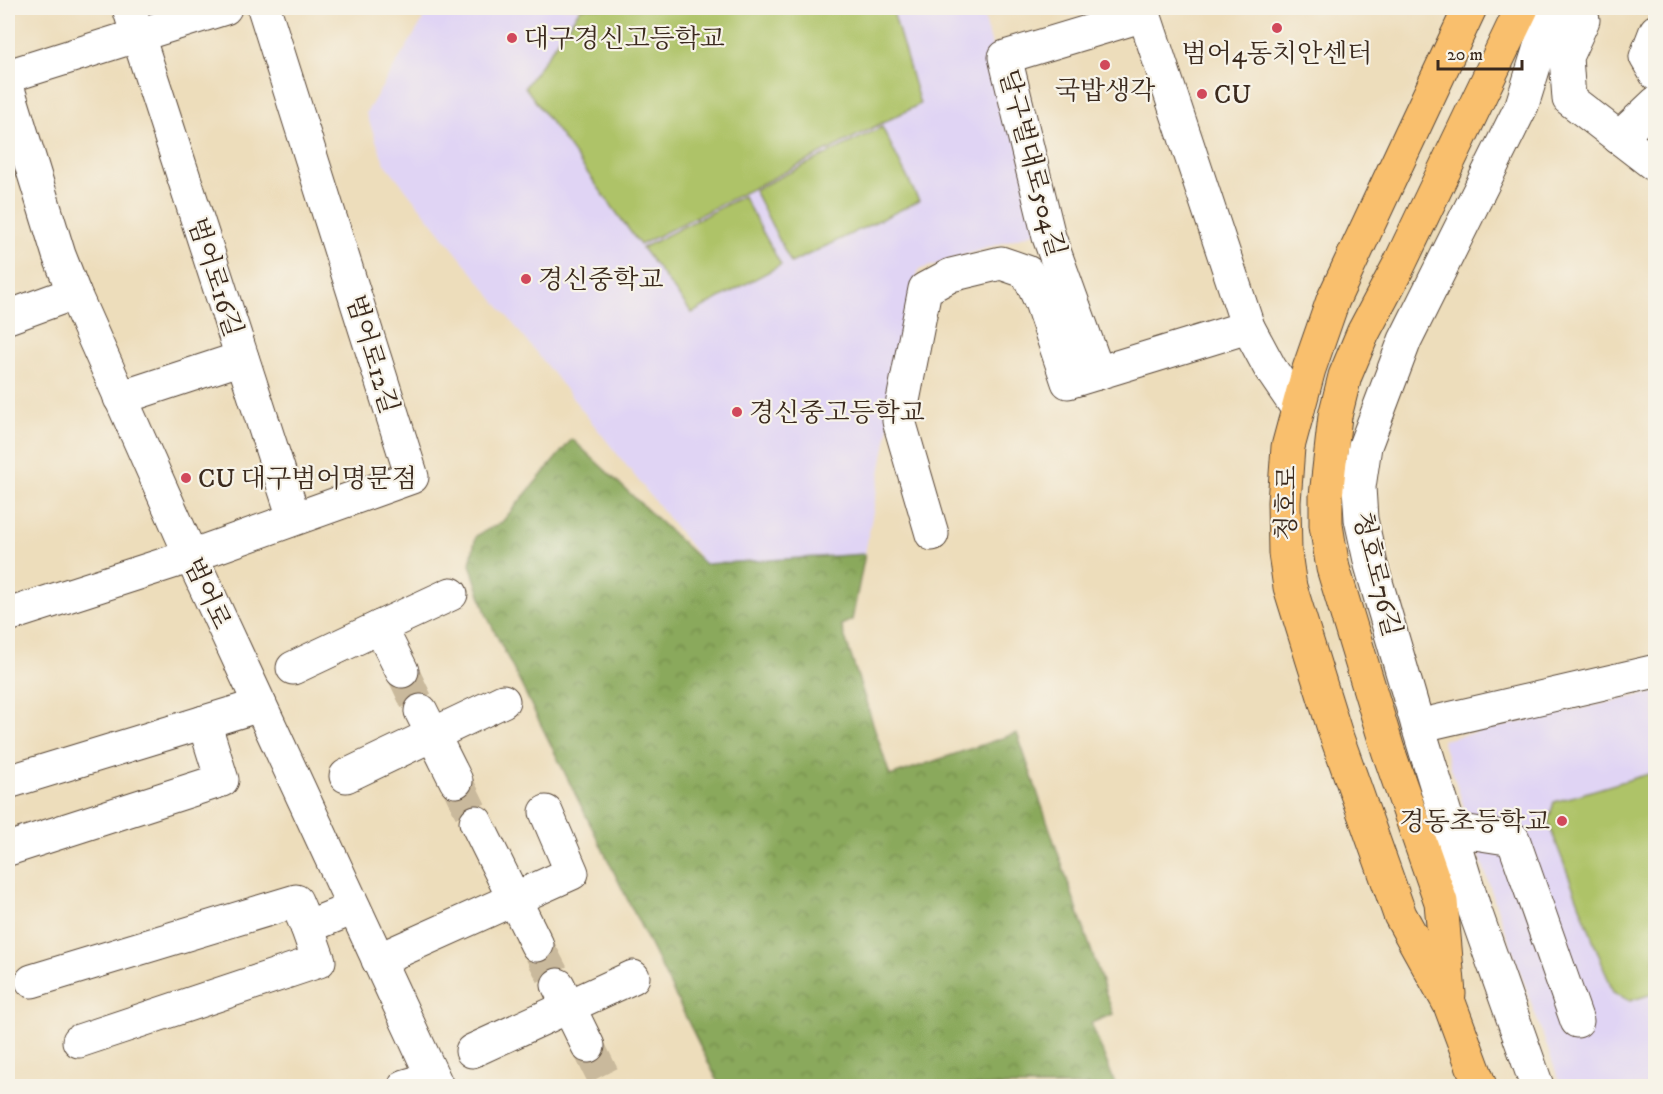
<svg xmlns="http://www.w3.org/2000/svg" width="1663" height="1094" font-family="'IM FELL DW Pica','Noto Serif KR',serif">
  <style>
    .built { fill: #e0d4f4 }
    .forest { fill: url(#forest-crowns); stroke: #626a3d; stroke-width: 1.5 }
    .garden { fill: #aec368; stroke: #747643; stroke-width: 1.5 }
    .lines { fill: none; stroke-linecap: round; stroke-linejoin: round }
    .minor-tunnel { stroke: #c9b99c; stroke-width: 33; stroke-dasharray: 33 16; stroke-linecap: butt }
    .minor-casing { stroke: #564536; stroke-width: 35 }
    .major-casing { stroke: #564536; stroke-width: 35 }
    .minor { stroke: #fff; stroke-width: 33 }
    .major { stroke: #f9bf6d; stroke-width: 33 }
    .poi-dot { fill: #d1495b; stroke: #f7f3e8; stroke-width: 2 }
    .labels { text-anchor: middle; stroke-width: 4.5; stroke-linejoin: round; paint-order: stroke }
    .poi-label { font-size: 26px; fill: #3b2a1e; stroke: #f7f3e8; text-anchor: start }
    .street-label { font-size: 26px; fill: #3b2a1e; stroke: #f7f3e8 }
  </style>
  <defs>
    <pattern id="forest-crowns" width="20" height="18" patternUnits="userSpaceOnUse" patternTransform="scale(1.5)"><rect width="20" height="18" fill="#8aa95c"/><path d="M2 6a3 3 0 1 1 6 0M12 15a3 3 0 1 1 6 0" fill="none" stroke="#728a4b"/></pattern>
  </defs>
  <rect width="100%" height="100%" fill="#f7f3e8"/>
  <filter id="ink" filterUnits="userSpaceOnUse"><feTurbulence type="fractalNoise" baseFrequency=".0167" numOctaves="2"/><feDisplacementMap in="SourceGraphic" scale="12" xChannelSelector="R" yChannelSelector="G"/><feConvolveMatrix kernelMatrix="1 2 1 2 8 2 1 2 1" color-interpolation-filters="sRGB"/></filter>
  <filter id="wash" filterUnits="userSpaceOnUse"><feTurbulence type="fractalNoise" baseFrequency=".008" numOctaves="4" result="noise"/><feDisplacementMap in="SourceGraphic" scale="24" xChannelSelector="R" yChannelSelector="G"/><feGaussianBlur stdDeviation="1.35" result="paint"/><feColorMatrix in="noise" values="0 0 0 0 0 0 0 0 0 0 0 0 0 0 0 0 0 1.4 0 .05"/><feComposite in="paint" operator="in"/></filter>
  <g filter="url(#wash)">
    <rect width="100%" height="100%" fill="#edddbb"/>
    <!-- built -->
    <g class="built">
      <path d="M419,8H982L1040,231L918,270L865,554L705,564L384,162L366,113L423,20Z"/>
      <path d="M1655,692V1086H1561L1495,902L1442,740Z"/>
    </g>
    <!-- forest -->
    <path class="forest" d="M572,439L705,564L865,554L852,620L841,625L890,776L1017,733L1113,1014L1091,1023L1116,1086H720L487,616L470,564L476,536L502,522Z"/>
    <!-- garden -->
    <g class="garden">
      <path d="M581,8H892L920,104L640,245L525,87Z"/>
      <path d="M882,127L919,201L791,263L754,190Z"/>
      <path d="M743,196L781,265L692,313L642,248Z"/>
      <path d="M1655,772V993L1630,1001L1613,992L1548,822L1554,802Z"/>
    </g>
  </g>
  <g filter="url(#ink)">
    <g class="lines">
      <!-- minor-tunnel -->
      <g class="minor-tunnel">
        <path d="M402,671L421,711"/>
        <path d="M456,781L476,822"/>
        <path d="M537,945L558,985"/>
        <path d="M588,1046L608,1086"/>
      </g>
      <defs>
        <g id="minor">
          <path d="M129,8L294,518"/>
          <path d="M1142,8L1248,327L1270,368L1298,409"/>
          <path d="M1560,8L1583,20L1566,57L1569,99L1656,166"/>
          <path d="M1656,31L1646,57L1656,74"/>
          <path d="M8,76L225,8"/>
          <path d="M8,89L59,255L74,293L191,556L437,1086"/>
          <path d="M1619,138L1656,103"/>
          <path d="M8,317L74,293"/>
          <path d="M1098,373L1049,237L1005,57L1144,15"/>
          <path d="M120,398L242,358"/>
          <path d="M932,534L899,421L925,289L951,275L1001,263L1027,272L1041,302L1068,382L1248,327"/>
          <path d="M8,615L191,556L412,477L264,8"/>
          <path d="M380,627L451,594"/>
          <path d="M293,668L380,627L402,671"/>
          <path d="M421,711L456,781"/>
          <path d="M1418,726L1656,671"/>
          <path d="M346,776L503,701"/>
          <path d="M8,782L260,705"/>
          <path d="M476,822L537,945"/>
          <path d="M1449,829L1513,839L1577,1021"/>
          <path d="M8,849L222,780L204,722"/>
          <path d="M378,960L572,873L546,812"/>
          <path d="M32,981L296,901L307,927L354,908"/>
          <path d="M558,985L588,1046"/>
          <path d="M79,1041L319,961L307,927"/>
          <path d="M472,1051L633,977"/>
          <path d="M405,1086L433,1078"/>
          <path d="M1537,1086L1475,911L1418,726L1371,565L1361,519L1359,487L1365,446L1405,340L1522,105L1552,8"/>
        </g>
        <g id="major">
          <path d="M1470,8L1333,300L1309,369L1288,447L1284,502L1285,553L1290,587L1336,735L1400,915L1450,1005L1480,1086"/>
          <path d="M1449,994L1441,902L1388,750L1333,568L1326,525V496L1335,416L1345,376L1363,333L1398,267L1522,8"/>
        </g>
      </defs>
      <!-- minor casing -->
      <use href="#minor" class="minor-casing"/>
      <!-- major casing -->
      <use href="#major" class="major-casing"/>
      <!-- minor -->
      <use href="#minor" class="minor"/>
      <!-- major -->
      <use href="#major" class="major"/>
    </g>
  </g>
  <!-- markers -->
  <g class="poi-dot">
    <circle cx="1277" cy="28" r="6"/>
    <circle cx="512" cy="38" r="6"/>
    <circle cx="1105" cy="65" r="6"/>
    <circle cx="1202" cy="94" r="6"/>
    <circle cx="526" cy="279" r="6"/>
    <circle cx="737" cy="412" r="6"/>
    <circle cx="186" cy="478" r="6"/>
    <circle cx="1562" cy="821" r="6"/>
  </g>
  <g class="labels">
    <!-- poi labels -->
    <g class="poi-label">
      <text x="524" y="47">대구경신고등학교</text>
      <text x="1277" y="62" text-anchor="middle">범어4동치안센터</text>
      <text x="1105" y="99" text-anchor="middle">국밥생각</text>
      <text x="1214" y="103">CU</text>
      <text x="538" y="288">경신중학교</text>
      <text x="749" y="421">경신중고등학교</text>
      <text x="198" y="487">CU 대구범어명문점</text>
      <text x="1550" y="830" text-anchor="end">경동초등학교</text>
    </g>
    <!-- street labels -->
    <g class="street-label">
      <text transform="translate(1033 163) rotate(75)" y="9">달구벌대로504길</text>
      <text transform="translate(216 277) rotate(72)" y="9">범어로16길</text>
      <text transform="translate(373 354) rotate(73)" y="9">범어로12길</text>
      <text transform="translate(1286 503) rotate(-89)" y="9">청호로</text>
      <text transform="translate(1378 574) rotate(76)" y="9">청호로76길</text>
      <text transform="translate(208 593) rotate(65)" y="9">범어로</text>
    </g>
  </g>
  <!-- margin -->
  <rect width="1663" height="1094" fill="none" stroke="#f7f3e8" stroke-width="30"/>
  <!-- scale -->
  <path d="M1438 60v9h84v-9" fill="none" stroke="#3b2a1e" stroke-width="3"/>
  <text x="1447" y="60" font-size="18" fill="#3b2a1e" stroke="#f7f3e8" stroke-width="4.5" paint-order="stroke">20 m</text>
</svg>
